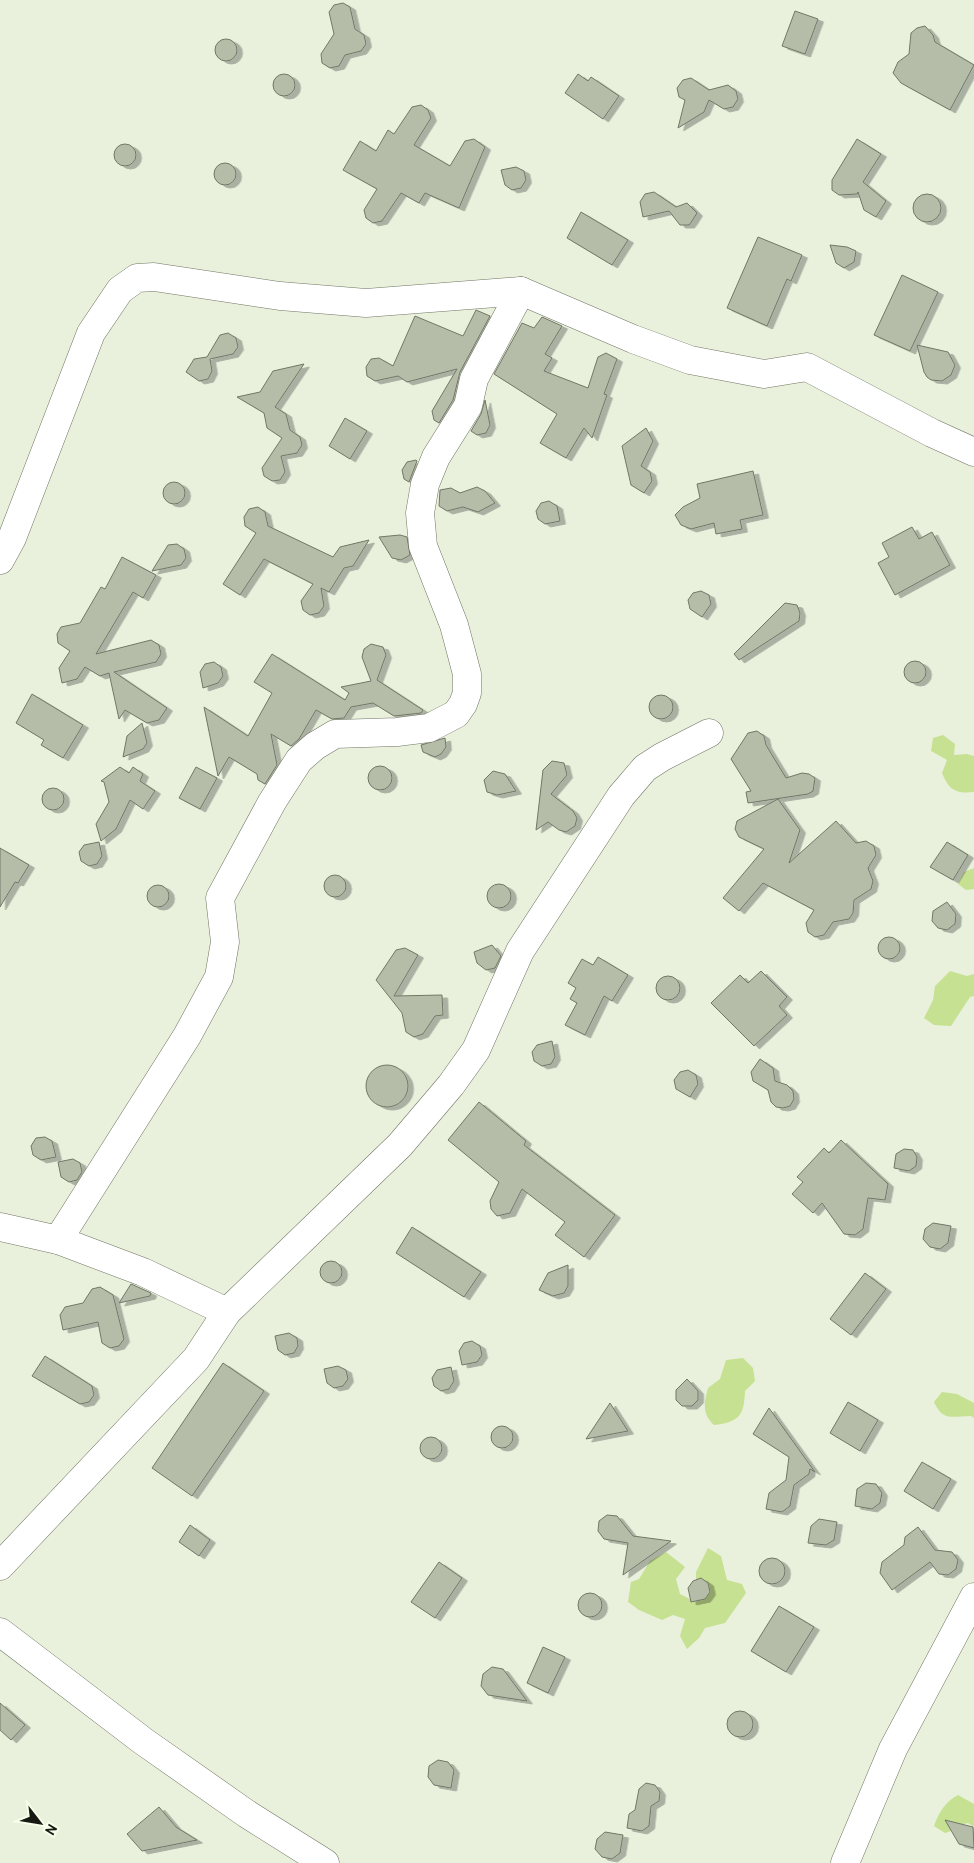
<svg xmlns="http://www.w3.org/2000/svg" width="974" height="1863" font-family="Overpass,sans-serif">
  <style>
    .green { fill: #c6e191 }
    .building { fill: #b5bda9; stroke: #717766; filter: url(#shadow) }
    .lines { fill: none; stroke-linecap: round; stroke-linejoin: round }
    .minor-casing { stroke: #707664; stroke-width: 29 }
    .minor { stroke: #fff; stroke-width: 28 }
  </style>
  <defs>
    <filter id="shadow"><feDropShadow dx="5.5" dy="3" stdDeviation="0" flood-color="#0004"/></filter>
  </defs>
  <rect width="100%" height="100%" fill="#e9f1dd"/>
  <!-- green -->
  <g class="green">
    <path d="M943,735L955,744L954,755L967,754L974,756V792C956,794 949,790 942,773L947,760L931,751L933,738Z"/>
    <path d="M974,868V889L966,890L958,884L964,872Z"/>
    <path d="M950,971L967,976L974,974V996L970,997L951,1026L934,1025L924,1018L933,1000L935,986Z"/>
    <path d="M743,1358L753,1368L755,1381L745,1391C744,1416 739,1422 714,1425C702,1414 704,1403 708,1388L720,1379L726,1360Z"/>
    <path d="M942,1392L957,1394L974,1403V1418L971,1416C952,1416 943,1422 934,1402Z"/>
    <path d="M708,1548L721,1556L727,1580L742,1584L746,1593L725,1623L705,1628L699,1638L687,1649L680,1636L685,1619L673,1615L662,1620L639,1610L628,1602L631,1582L639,1579L650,1561L666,1552L685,1567L676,1579L680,1594L696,1602V1572Z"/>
    <path d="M958,1795L974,1804V1827L968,1823C959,1824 954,1831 945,1833L934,1826C939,1812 945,1802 958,1795Z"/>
  </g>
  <!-- building -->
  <g class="building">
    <path d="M343,3L350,7L355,29L364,35L366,44L361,51L345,55L339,66L330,68L322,63L321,54L334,34L329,12L334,5Z"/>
    <path d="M795,11L818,19L805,54L782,46Z"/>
    <path d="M925,26L933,35L935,42L974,65L950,110L901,83L893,73L898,62L909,54L911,33L917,28Z"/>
    <circle cx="226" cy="50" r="11"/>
    <circle cx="284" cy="85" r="11"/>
    <path d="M578,74L588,81L591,77L619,96L603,119L565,93Z"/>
    <path d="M691,78L709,90L728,85L736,91L738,99L733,107L724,109L709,100L704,112L678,128L685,100L679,97L677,88L683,80Z"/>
    <path d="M421,105L428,110L431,118L414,145L450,166L465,141L474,139L485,147L459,208L425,193L419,203L401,193L382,221L373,223L366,218L364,210L377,189L343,170L360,141L376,151L388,130L394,134L412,107Z"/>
    <path d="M857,139L881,154L863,182L886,201L876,217L864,210L858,192L857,194L839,195L832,190V180Z"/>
    <circle cx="125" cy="155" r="11"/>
    <circle cx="225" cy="174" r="11"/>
    <path d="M516,167L524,171L526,180L521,188L512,190L505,185L501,170Z"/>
    <path d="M654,192L676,207L687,203L697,213L692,221L689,225H680L669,211L643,217L640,202L645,194Z"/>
    <circle cx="927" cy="208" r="14"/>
    <path d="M581,212L628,240L612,265L567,238Z"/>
    <path d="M758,237L802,255L791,281L787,279L767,326L727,308Z"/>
    <path d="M830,245L847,247L856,251L854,262L844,268L836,263Z"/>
    <path d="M902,275L938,292L910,351L874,335Z"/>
    <path d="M476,310L490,316L460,372L453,400L439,423L434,420L432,411L457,369L407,382L398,376L375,381L367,376L366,367L371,359L379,358L393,366L415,316L463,336Z"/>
    <path d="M542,317L562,326L545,354L552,358L544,371L588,388L598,357L606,353L617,359L604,394L607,395L592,438L584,428L566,458L540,443L557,414L494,374L522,323L534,328Z"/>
    <path d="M228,333L236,338L238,347L233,354L210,359L212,371L208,379L199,381L186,372L194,359L207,357L220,335Z"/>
    <path d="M917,345L948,352L955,365L951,375L942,381L931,380L927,377L924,372Z"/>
    <path d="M304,364L275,407L286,414L290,430L300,437L302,445L297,453L281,456L285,472L280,480L272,481L264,476L262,468L282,438L267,428L264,413L237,397L260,392L273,371Z"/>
    <path d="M485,400L490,425L486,433L477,435L471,431L481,414Z"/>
    <path d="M345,418L367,431L350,459L329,446Z"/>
    <path d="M646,428L653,441L641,466L650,472L652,481L644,493L631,485L622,446Z"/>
    <path d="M416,460L417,461L409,482L404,479L402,470L407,462Z"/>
    <path d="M753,471L763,515L740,520L742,529L716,534L714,523L691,529L681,525L675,515L683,507L700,498L697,484Z"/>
    <circle cx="174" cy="493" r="11"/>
    <path d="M477,487L485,491L495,503L478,512L463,507L447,511L439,506L440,490L451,488L460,493Z"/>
    <path d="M549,501L557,506L560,521L545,524L538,519L536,511L541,503Z"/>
    <path d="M258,507L265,512L268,526L333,557L340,547L369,540L353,566L344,568L329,592L321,588L324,606L319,613L310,615L303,610L301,601L313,584L264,559L240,595L223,584L256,533L245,526L244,517L249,509Z"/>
    <path d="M912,527L919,539L932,532L950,565L895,595L878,563L889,557L882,543Z"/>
    <path d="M400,535L407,537L410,555L401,560L392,558L379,537Z"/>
    <path d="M177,544L184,549L186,558L181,565L152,571L168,545Z"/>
    <path d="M122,557L156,575L143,598L133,592L96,654L151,640L159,645L161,654L156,662L114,672L167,708L159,720L147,723L125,710L119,719L109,673L100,676L85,667L77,679L62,683L59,668L70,651L58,643L57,634L61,627L80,623L101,587L105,589Z"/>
    <path d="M701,591L709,595L711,604L702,617L690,609L688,600L693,593Z"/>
    <path d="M785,603L797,605L800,613L799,621L739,660L734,654Z"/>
    <path d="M371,644L383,647L386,655L377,680L423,710L421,713L394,716L373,703L351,707L344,718L332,719L316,710L299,739L291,746L271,734L277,765L265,784L258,780L257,774L229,757L218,776L204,707L248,736L272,693L254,682L272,654L345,700L349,693L341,687L371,681L362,657L364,649Z"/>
    <circle cx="915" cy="672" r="11"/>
    <path d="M214,662L221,667L223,676L218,683L203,688L200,672L205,664Z"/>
    <path d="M32,694L83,725L63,758L41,745L44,740L16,723Z"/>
    <circle cx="661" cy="707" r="12"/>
    <path d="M142,723L147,743L143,749L123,757L127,736Z"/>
    <path d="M757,731L764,736L766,745L786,778L802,773L809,774L815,778L813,791L808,794L748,803L746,792L751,791L731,759L748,733Z"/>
    <path d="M445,738L446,747L441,754L435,757L423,752L421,745Z"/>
    <path d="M552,761L564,763L567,775L551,794L573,811L577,818L575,826L566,832L559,830L548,822L536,830L543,770Z"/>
    <circle cx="380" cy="778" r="12"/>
    <path d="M120,767L129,773L133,767L143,774L140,781L155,791L143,809L130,800L116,829L101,841L96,824L109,802L104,782L101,781Z"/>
    <path d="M196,767L217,778L200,809L179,798Z"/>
    <path d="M493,771L505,774L516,791L497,795L487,792L484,780Z"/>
    <circle cx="53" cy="799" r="11"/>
    <path d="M778,799L800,830L789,863L836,821L856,843L866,841L874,846L876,855L868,868L873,881L871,889L854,900L853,913L849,919L833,922L824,935L815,937L808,932L806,923L814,910L763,883L739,911L723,898L764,849L739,837L735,829L737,821Z"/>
    <path d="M99,842L102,856L97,864L89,866L81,861L79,852L84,845Z"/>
    <path d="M947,842L968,855L953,880L930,867Z"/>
    <path d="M0,848L29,865L18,883L15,882L0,907Z"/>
    <circle cx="335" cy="886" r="11"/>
    <circle cx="499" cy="896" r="12"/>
    <circle cx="158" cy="896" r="11"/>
    <path d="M947,902L956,914L955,924L947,930L938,928L932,921L933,911Z"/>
    <circle cx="889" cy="948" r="11"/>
    <path d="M492,945L501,956L495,968L486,970L477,963L474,952Z"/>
    <path d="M405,948L418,955L394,996L442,995L443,1015L435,1016L423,1034L414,1037L406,1032L402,1013L376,980L396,950Z"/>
    <path d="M598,957L628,975L612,1001L604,996L585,1035L565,1025L577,1003L570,999L576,988L568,983L582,959L593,965Z"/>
    <path d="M761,971L787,997L779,1006L787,1015L754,1046L711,1003L740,975L748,983Z"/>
    <circle cx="668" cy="988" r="12"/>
    <path d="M552,1041L555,1057L551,1064L542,1066L534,1061L532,1052L537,1045Z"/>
    <path d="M760,1059L773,1068L775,1081L787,1085L793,1091L794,1099L790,1106L783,1108L776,1107L771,1102L768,1090L753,1081L751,1072Z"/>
    <circle cx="387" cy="1086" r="21"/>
    <path d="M688,1070L696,1075L698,1084L690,1097L676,1089L674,1080L680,1072Z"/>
    <path d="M479,1102L526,1141L524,1145L615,1215L584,1257L555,1235L565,1222L522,1189L510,1213L497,1216L491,1209L490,1201L499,1182L448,1140Z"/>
    <path d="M45,1137L52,1141L56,1157L41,1160L33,1155L31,1146L36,1138Z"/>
    <path d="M841,1140L888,1184L885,1200L868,1198L863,1229L855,1235L844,1234L822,1203L813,1213L792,1194L803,1182L797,1177L824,1148L829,1153Z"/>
    <path d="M904,1149L913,1150L917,1157L916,1166L909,1171L894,1168L896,1154Z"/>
    <path d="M73,1159L80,1163L82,1172L77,1180L69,1182L61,1177L58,1162Z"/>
    <path d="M933,1223L951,1226L948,1243L940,1249L930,1247L923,1239L925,1229Z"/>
    <path d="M412,1227L481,1272L464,1297L396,1253Z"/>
    <circle cx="331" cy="1272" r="11"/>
    <path d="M568,1265V1286L564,1293L553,1296L539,1290L548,1273Z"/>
    <path d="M865,1273L886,1289L851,1335L830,1319Z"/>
    <path d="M131,1284L151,1293L150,1296L119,1303Z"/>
    <path d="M100,1287L113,1295L124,1339L119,1346L110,1348L102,1343L98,1322L63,1330L60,1315L65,1307L83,1303L92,1289Z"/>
    <path d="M289,1333L297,1338L298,1346L294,1353L285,1355L278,1350L275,1336Z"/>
    <path d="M472,1341L480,1346L482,1355L477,1362L462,1365L459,1351L464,1343Z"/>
    <path d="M45,1356L92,1386L94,1395L89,1402L80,1404L32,1376Z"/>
    <path d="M223,1363L264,1391L192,1496L152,1468Z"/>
    <path d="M338,1366L346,1370L348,1379L343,1386L334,1388L327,1383L324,1369Z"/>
    <path d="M451,1367L454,1381L449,1389L441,1391L434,1386L432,1378L437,1370Z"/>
    <path d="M687,1379L698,1391V1400L692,1406H682L676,1400V1390Z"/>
    <path d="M848,1402L878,1420L860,1451L830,1433Z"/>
    <path d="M610,1403L628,1431L586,1439Z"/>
    <path d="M769,1408L815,1472L810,1469L809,1474L794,1485L790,1506L782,1512L766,1509L769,1493L786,1480L789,1457L753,1434Z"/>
    <circle cx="502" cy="1437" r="11"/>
    <circle cx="431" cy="1448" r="11"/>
    <path d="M922,1462L951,1479L933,1509L904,1491Z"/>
    <path d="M866,1483L876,1484L882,1493L880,1503L872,1509L855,1506L857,1489Z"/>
    <path d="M607,1515L617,1516L633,1536L671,1541L623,1575L628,1543L604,1539L598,1531L599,1521Z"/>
    <path d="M819,1519L837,1522L834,1540L826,1545L808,1543L811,1526Z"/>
    <path d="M190,1525L210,1540L199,1556L179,1542Z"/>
    <path d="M918,1527L935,1550L952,1552L958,1560L956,1569L948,1575L939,1574L930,1562L892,1590L880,1573L882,1562L904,1545L905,1537Z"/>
    <circle cx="772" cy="1571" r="13"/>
    <path d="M439,1562L462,1578L435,1618L411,1602Z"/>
    <path d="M701,1578L708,1583L710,1592L705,1599L691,1602L688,1588L693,1581Z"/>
    <circle cx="590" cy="1605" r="12"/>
    <path d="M779,1606L814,1627L786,1672L751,1651Z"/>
    <path d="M543,1647L565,1657L548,1693L527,1683Z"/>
    <path d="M492,1667L503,1669L527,1701L488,1695L481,1686L483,1674Z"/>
    <path d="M0,1703L25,1725L11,1740L0,1730Z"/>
    <circle cx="740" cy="1724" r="13"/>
    <path d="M438,1760L448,1762L454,1770L451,1788L434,1785L428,1777L429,1766Z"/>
    <path d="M646,1783L655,1785L660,1792L659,1801L651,1806L649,1826L642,1831L627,1828L629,1814L635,1810L639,1789Z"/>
    <path d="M159,1807L176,1827L197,1840L142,1851L127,1834Z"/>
    <path d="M945,1820L973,1827L974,1848L959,1844Z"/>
    <path d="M605,1832L623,1835L620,1853L612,1859L602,1857L595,1849L597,1839Z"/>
  </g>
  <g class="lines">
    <defs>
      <g id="minor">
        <path d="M0,560L12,538L91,333L120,290L137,278L154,277L280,296L366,303L521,291L633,339L690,360L764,374L807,367L932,433L974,452"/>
        <path d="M0,1227L58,1240L143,1272L227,1312L400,1145L451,1085L476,1050L520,951L621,796L645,768L662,757L709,733"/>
        <path d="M58,1240L187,1036L219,977L225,942L220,898L272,802L299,760L315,746L335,734L397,732L429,728L456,714L463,704L467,693V674L454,625L423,546L420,513L425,484L436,457L468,406L474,379L521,291"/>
        <path d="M0,1566L196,1359L227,1312"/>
        <path d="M0,1632L143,1741L247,1814L325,1863"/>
        <path d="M845,1863L893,1749L974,1597"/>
      </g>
    </defs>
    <!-- minor casing -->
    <use href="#minor" class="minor-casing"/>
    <!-- minor -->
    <use href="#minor" class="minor"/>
  </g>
  <!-- north arrow -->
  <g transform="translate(40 1823) rotate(121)" stroke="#f7feea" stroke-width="4" paint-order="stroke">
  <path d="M0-4L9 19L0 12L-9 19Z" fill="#171a13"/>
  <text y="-8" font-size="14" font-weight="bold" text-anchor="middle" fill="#171a13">N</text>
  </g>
</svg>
